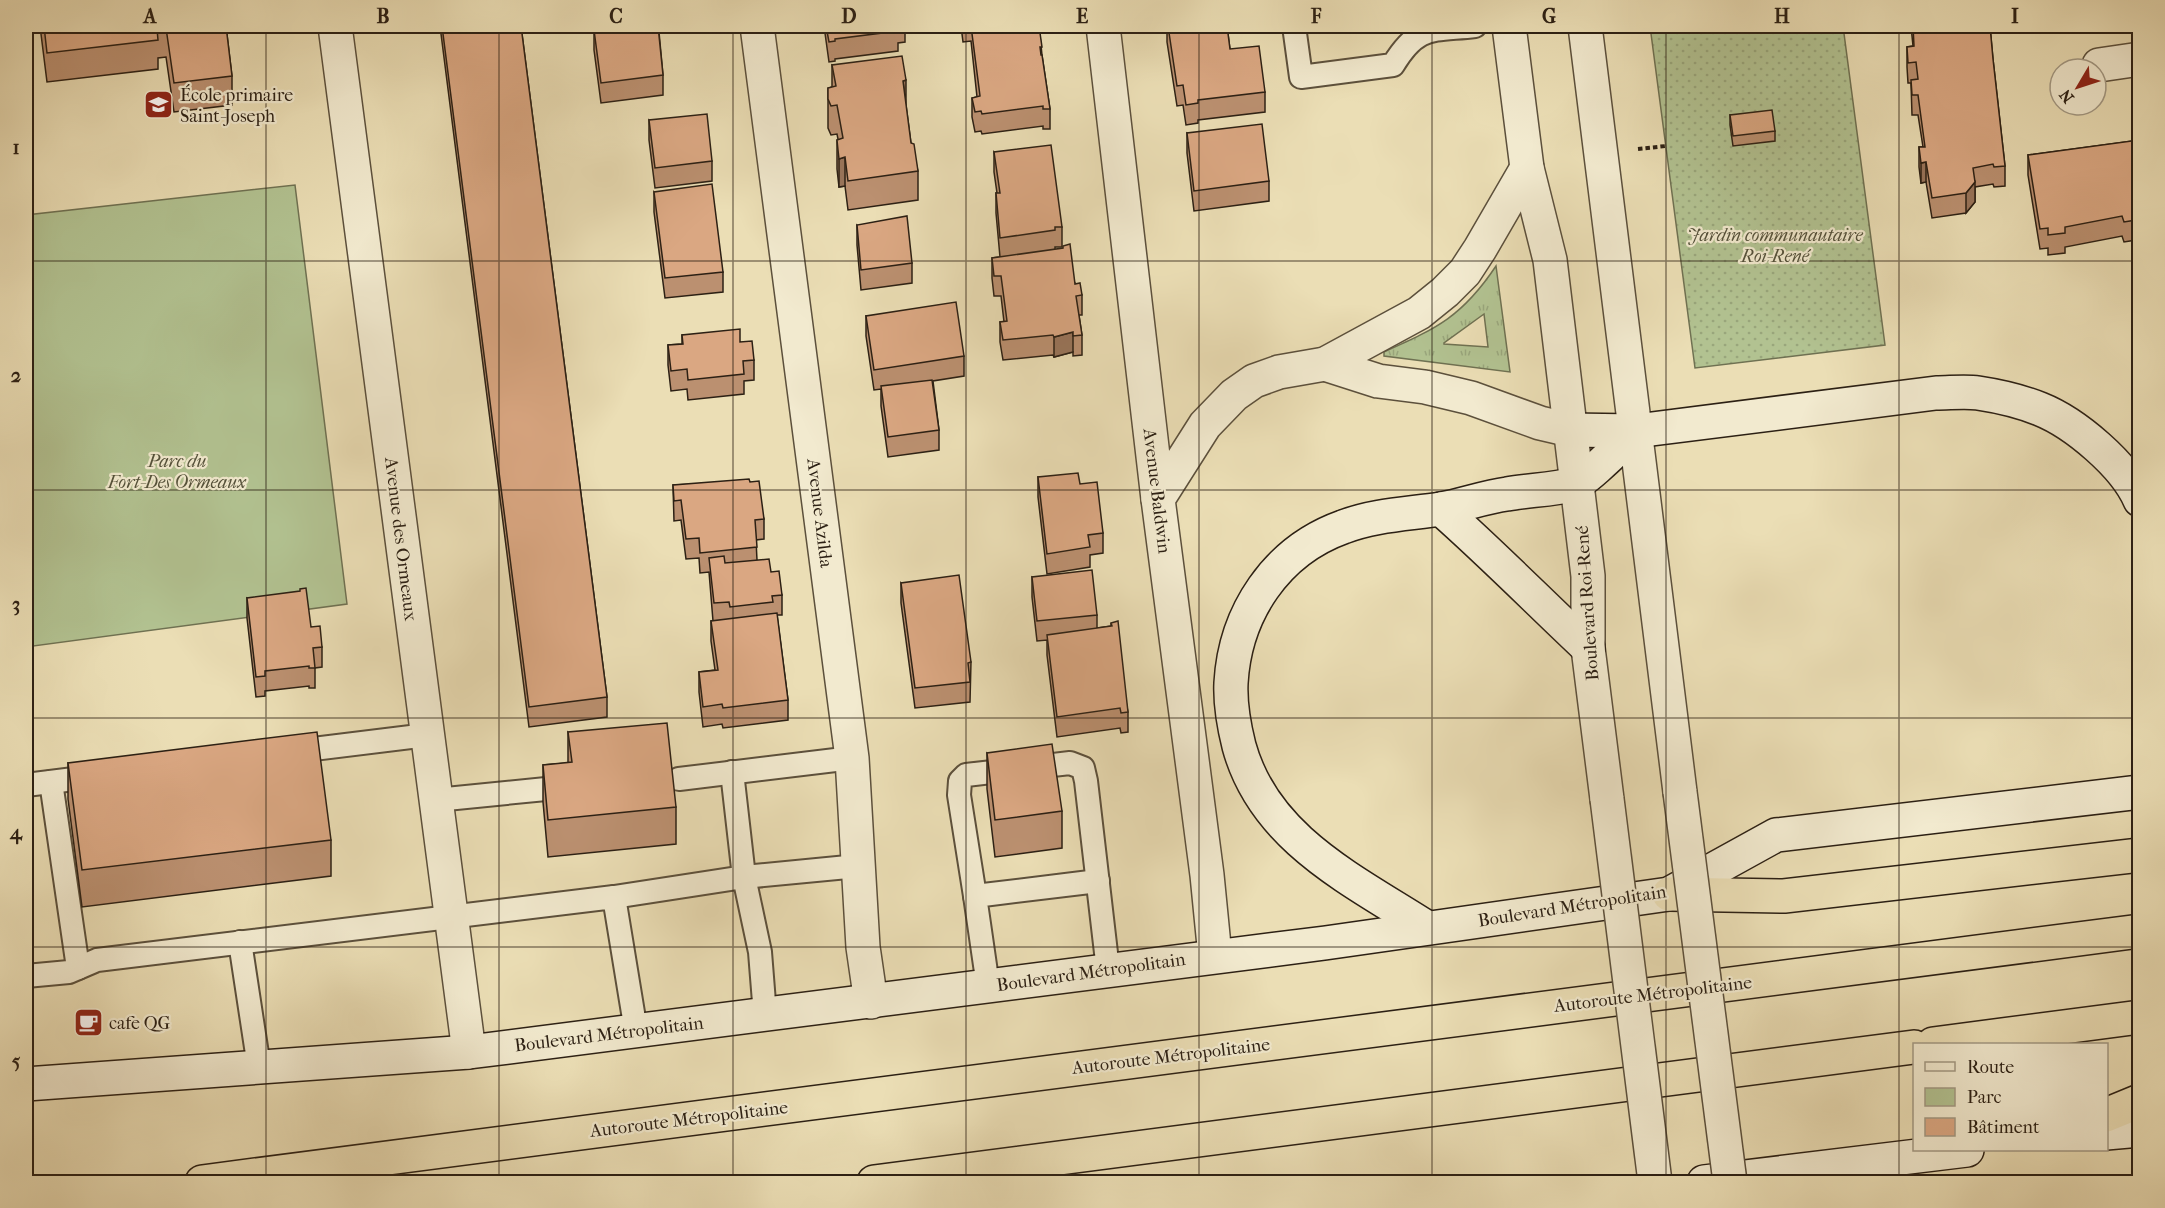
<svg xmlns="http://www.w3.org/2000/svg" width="2165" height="1208" font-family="'IM FELL French Canon',serif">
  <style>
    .grass { fill: url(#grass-tufts); stroke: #6f7152; stroke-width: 1.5; fill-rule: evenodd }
    .park { fill: #b2c291; stroke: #6f7152; stroke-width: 1.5 }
    .garden { fill: url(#garden-dots); stroke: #6f7152; stroke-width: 1.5 }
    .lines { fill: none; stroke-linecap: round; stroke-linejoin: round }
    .service-casing { stroke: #5c503c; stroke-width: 26 }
    .minor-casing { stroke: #5c503c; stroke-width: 36 }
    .tertiary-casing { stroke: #5c503c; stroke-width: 36 }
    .secondary-casing { stroke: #2c2014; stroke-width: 36 }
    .motorway-casing { stroke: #2c2014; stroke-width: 36 }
    .path { stroke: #2c2014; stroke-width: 4; stroke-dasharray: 4.5 3; stroke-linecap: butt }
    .service { stroke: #f2eacf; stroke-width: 22 }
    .minor { stroke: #f2eacf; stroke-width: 33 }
    .tertiary { stroke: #f2eacf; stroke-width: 33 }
    .secondary { stroke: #f2eacf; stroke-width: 33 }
    .motorway { stroke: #ebdeb5; stroke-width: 33 }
    .tertiary-bridge-casing { stroke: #5c503c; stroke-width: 36; stroke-linecap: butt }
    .tertiary-bridge { stroke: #f2eacf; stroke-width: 33 }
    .wall { fill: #bb9070; stroke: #2c2014; stroke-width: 1.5 }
    .shaded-wall { fill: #99755b; stroke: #2c2014; stroke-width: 1.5 }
    .building { fill: #daa782; stroke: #2c2014; stroke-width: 1.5 }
    .grid { fill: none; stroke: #2c2014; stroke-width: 1.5; stroke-opacity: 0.55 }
    .labels { text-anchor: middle; stroke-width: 4.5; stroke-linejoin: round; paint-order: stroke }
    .poi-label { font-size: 18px; fill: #2c2014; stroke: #f2eacf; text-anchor: start }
    .park-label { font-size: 18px; font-style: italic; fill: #54513a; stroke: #f2eacf }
    .street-label { font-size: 18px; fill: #2c2014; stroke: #f2eacf }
    .neatline { fill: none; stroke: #2c2014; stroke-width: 2 }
    .grid-label { font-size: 20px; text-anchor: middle; font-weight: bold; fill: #2c2014 }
  </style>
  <defs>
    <pattern id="grass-tufts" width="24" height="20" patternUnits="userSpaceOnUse" patternTransform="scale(1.5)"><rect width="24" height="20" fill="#b2c291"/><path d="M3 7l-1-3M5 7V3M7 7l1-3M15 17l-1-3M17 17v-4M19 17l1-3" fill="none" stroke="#99a67c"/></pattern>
    <pattern id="garden-dots" width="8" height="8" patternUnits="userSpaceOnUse" patternTransform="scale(1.5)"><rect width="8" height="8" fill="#b2c291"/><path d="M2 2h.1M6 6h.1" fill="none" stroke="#99a67c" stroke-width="1.8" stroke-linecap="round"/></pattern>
  </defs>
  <rect width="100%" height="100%" fill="#ebdeb5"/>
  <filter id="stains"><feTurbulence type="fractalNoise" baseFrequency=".00333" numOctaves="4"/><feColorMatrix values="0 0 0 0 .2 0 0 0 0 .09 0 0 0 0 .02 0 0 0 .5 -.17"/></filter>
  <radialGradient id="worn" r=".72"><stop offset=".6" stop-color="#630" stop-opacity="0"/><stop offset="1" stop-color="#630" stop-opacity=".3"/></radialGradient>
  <!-- grass -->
  <path class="grass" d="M1496,266L1510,372L1384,356V352C1437,328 1462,317 1496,266ZM1484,314L1488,347L1444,344V343Z"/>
  <!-- park -->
  <path class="park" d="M295,185L347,604L26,647V215Z"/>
  <!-- garden -->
  <path class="garden" d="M1650,26H1843L1885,345L1695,368Z"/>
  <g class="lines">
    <defs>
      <g id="service">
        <path d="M1294,26L1301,77L1393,65C1418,24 1432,31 1475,26"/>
        <path d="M289,752L427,735"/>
        <path d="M732,772L744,877L760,952L765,1015"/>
        <path d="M679,779L852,758"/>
        <path d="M51,782L78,968"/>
        <path d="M26,785L98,776"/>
        <path d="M436,800L556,788"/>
        <path d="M975,896L959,795L960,781L966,775L1070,763L1083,768L1086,781L1108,970"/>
        <path d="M614,897L744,877L858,866"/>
        <path d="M240,942L259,1067"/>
        <path d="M26,976L69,972L97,960L614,897L636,1031"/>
        <path d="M988,986L975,896L1098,881"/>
      </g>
      <g id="minor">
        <path d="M757,26L852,758L863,947L871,1002"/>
        <path d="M1103,26L1158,499"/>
        <path d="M2099,65L2140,59"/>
      </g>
      <g id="tertiary">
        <path d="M335,26L469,1052"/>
        <path d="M1509,26L1527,168L1550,260L1588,576V648L1607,799"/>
        <path d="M1585,26L1680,792"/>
        <path d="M1325,364L1378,381L1425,387L1471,398L1540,423L1570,430"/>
        <path d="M1215,956L1207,875L1158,499L1205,425L1234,395L1254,381L1279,372L1325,364L1419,313L1445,292L1465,272L1480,249L1527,168"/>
      </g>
      <g id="secondary">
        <path d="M1570,430L1636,431L1936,393C1950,393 1965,391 1978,393C1998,396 2020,401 2040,409C2075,423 2125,465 2140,500"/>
        <path d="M1441,509C1492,554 1539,602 1588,648"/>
        <path d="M1426,927C1351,879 1264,838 1239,746C1234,726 1230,704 1231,683C1235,613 1276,551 1343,527C1374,515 1408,514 1441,509C1463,505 1485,497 1507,494C1529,490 1553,490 1575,484C1584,482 1626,440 1636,431"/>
        <path d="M26,1084L469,1052L1325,943L1669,894L1776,835L2140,792"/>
        <path d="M2106,1133L2140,1130"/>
        <path d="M1704,1182L1967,1150"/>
      </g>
      <g id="motorway">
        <path d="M1669,894L1784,896L2140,855"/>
        <path d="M1933,1044L2140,1017"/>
        <path d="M2106,1115L2140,1101"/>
        <path d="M202,1182L2140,931"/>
        <path d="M874,1182L1914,1047"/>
      </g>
    </defs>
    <!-- service casing -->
    <use href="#service" class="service-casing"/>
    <!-- minor casing -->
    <use href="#minor" class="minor-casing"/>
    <!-- tertiary casing -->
    <use href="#tertiary" class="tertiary-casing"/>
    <!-- secondary casing -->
    <use href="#secondary" class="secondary-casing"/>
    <!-- motorway casing -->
    <use href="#motorway" class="motorway-casing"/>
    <!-- path -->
    <path class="path" d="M1638,149L1666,146"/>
    <!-- service -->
    <use href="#service" class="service"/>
    <!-- minor -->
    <use href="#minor" class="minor"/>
    <!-- tertiary -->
    <use href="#tertiary" class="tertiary"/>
    <!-- secondary -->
    <use href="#secondary" class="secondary"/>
    <!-- motorway -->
    <use href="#motorway" class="motorway"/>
    <defs>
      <g id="tertiary-bridge">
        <path d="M1680,792L1730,1182"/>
        <path d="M1607,799L1655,1182"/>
      </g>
    </defs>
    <!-- tertiary-bridge casing -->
    <use href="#tertiary-bridge" class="tertiary-bridge-casing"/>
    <!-- tertiary-bridge -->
    <use href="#tertiary-bridge" class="tertiary-bridge"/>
  </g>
  <!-- wall -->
  <g class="wall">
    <path d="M40,26H226L232,76V105L174,112L166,57L158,58V69L47,82Z"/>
    <path d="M440,26H521L607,697V717L529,727Z"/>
    <path d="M627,26H689V27L659,32L663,75V95L601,103L594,50V30Z"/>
    <path d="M824,26H905V42L898,43V51L835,59V61L829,62Z"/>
    <path d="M961,26H1039L1042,55L1050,109V129H1043V126L982,134L981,131L975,132L972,117V98L977,97L971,41L963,42Z"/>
    <path d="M1167,26H1227L1230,49L1265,92V112L1198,120V123L1186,125L1183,105L1177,106L1167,42Z"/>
    <path d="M1911,26H1990L1993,59L2005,166V186L1994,187L1993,184L1975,187V202L1966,213L1932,218L1926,182L1921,183L1919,167V147H1923L1918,115H1912L1911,83H1908L1907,67V47L1913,46Z"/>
    <path d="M832,65L906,105L911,143L918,171V200L848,210L845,186L839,187L837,169V140L838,139L837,134L831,135L828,128V88L832,87Z"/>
    <path d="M1730,115L1775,131V141L1733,146L1730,125Z"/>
    <path d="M649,120L712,161V181L655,188L649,140Z"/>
    <path d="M1187,133L1269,181V201L1194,211L1187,153Z"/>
    <path d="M2139,140V233L2136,234V240L2124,242L2122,236L2065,247V253L2048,255V248L2040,249L2028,175V155Z"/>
    <path d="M994,152L1062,227V247H1055V249L1082,295V315H1079L1082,335V355L1073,356V352L1054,357L1053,355L1003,360L1000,342V322H1004L1001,296H994L992,278V258L1000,257L996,213V193H997L994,172Z"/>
    <path d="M654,192L723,272V292L665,298L654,212Z"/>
    <path d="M857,225L912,263V283L861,290L857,245Z"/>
    <path d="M866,316L964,356V376L933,381L939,430V450L888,457L881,406V389L874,390L866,336Z"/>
    <path d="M682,335L740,342L754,360V380L744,381V394L688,400L687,389L671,391L668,365V345L682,344Z"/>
    <path d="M1038,477L1080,484L1103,533V553L1090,555V567L1047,574L1038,497Z"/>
    <path d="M750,482L764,519V539L756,540L757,560L771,572L782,595V615H777L788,700V720L723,728L722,724L703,727L699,692V672L715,670L711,641V621H713L709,572L700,573L699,558L686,559L681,520L674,521L673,485Z"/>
    <path d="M1032,577L1097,615V628L1111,626V623L1128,712V732L1121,733L1120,728L1057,737L1047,655V640L1037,641L1032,597Z"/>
    <path d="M901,583L971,662L970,702L915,708L901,603Z"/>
    <path d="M247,598L311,627L322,647V667L315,668V688H309V686L265,691V696L256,697L247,618Z"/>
    <path d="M568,732L676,807V844L548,857L543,802V765L568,763Z"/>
    <path d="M987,753L1062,811V848L995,857L987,789Z"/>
    <path d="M68,763L331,840V876L82,907L68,799Z"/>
  </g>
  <!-- shaded-wall -->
  <g class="shaded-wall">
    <path d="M906,80V108L903,81Z"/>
    <path d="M845,157V186L839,187V159Z"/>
    <path d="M1926,162V182L1921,183V163Z"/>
    <path d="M1975,182V202L1966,213V193Z"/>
    <path d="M1073,332V352L1054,357V337Z"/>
  </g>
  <!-- building -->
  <g class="building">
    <path d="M44,26H226L232,76L174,83L166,28L157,29L158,40L47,53Z"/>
    <path d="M442,26H521L607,697L529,707Z"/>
    <path d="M627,26H658L663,75L601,83L594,30Z"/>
    <path d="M826,26H898V31L835,39V41L829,42Z"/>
    <path d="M971,26H1039L1042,47H1040L1041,55H1042L1050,109H1043V106L982,114L981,111L975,112L972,98L980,96Z"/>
    <path d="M1168,26H1227L1230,49L1259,46L1265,92L1198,100V103L1186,105L1183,85L1177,86Z"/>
    <path d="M1913,26H1990L1993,59L2005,166L1994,167L1993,164L1973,168L1975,182L1966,193L1932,198L1926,162L1921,163L1919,147H1925L1918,95H1912L1911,80L1918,79L1916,62L1908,63L1907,47L1914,46Z"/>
    <path d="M902,56L906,80L903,81L911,143L914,144L918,171L848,181L845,157L839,159L838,150L837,140L843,138L837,105L831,106L828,99V88L836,86L832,65Z"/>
    <path d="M1772,110L1775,131L1733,136L1730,115Z"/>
    <path d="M707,114L712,161L655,168L649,120Z"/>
    <path d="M1262,124L1269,181L1194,191L1187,133Z"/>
    <path d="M2139,140V213L2136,214V220L2124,222L2122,216L2065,227V233L2048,235V228L2040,229L2028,155Z"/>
    <path d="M1051,145L1062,227H1055V230L1000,238L996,193H1000L994,152Z"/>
    <path d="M712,184L723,272L665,278L654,192Z"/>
    <path d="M907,216L912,263L861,270L857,225Z"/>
    <path d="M1070,244L1075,284L1080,283L1082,295L1076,296L1082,335L1073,336V332L1054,337L1053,335L1003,340L1000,322L1007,321L1001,276H994L992,258L1063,248V246Z"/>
    <path d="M956,302L964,356L874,370L866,316Z"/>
    <path d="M740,329V342L752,341L754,360L743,361L744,374L688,380L687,369L671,371L668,345L683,344L682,335Z"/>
    <path d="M932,380L939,430L888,437L881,386Z"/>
    <path d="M1078,473L1080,484L1097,482L1103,533L1088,535L1090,547L1047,554L1038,477Z"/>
    <path d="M749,479L750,482L759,481L764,519L755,520L757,547L700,553L699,538L686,539L681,500L674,501L673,485Z"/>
    <path d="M724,556L725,563L769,559L771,572L779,571L782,595L772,596L773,602L730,607L729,602L714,603L709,558Z"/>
    <path d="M1092,570L1097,615L1037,621L1032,577Z"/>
    <path d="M959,575L971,662L968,663L970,682L915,688L901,583Z"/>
    <path d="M306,588L311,627L320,626L322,647L313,648L315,668H309V666L265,671V676L256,677L247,598L300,591V589Z"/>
    <path d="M777,613L788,700L723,708L722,704L703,707L699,672L718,670L711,621Z"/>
    <path d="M1118,621L1128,712L1121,713L1120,708L1057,717L1047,635L1112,626L1111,623Z"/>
    <path d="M667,723L676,807L548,820L543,765L572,762L568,732Z"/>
    <path d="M317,732L331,840L82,870L68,763Z"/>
    <path d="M1052,744L1062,811L995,820L987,753Z"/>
  </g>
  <!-- grid -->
  <path class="grid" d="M266,26V1182M499,26V1182M733,26V1182M966,26V1182M1199,26V1182M1432,26V1182M1666,26V1182M1899,26V1182M26,261H2140M26,490H2140M26,718H2140M26,947H2140"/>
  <!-- icons -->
  <defs>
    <symbol id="school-square" viewBox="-11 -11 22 22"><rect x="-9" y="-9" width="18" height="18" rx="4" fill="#8f2418" stroke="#f2eacf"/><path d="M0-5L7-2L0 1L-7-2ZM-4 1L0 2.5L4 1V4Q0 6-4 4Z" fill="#fff"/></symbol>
    <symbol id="cafe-square" viewBox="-11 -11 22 22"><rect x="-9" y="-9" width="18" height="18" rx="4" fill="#8f2418" stroke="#f2eacf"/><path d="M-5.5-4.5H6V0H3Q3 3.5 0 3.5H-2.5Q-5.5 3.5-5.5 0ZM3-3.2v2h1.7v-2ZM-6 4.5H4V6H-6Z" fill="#fff"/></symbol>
  </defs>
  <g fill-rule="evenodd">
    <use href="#school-square" x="142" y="88" width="33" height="33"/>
    <use href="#cafe-square" x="72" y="1006" width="33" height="33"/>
  </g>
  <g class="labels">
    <!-- poi labels -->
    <g class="poi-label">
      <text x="180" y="101">École primaire<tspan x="180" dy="21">Saint-Joseph</tspan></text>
      <text x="109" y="1029">cafe QG</text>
    </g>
    <!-- park labels -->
    <g class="park-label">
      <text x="1775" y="241">Jardin communautaire<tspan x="1775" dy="21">Roi-René</tspan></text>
      <text x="177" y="467">Parc du<tspan x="177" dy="21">Fort-Des Ormeaux</tspan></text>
    </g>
    <!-- street labels -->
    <g class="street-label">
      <text transform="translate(1157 491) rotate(83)" y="6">Avenue Baldwin</text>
      <text transform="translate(820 513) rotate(83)" y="6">Avenue Azilda</text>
      <text transform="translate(401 539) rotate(83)" y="6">Avenue des Ormeaux</text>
      <text transform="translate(1587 603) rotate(-94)" y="6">Boulevard Roi-René</text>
      <text transform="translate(1572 906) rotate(-9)" y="6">Boulevard Métropolitain</text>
      <text transform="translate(1091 972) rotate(-8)" y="6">Boulevard Métropolitain</text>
      <text transform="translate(1653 994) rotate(-7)" y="6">Autoroute Métropolitaine</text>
      <text transform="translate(609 1034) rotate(-7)" y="6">Boulevard Métropolitain</text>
      <text transform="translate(1171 1056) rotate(-7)" y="6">Autoroute Métropolitaine</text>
      <text transform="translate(689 1119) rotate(-7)" y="6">Autoroute Métropolitaine</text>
    </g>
  </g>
  <!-- margin -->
  <rect width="2165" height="1208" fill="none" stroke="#ebdeb5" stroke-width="66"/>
  <!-- legend -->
  <rect x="1913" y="1043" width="195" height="108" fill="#f2eacf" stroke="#a39984" stroke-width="1.5"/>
  <rect x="1925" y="1062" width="30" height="9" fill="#f2eacf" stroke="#a39984" stroke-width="1.5"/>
  <text x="1967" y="1073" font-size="18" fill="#2c2014">Route</text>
  <rect x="1925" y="1088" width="30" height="18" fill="#b2c291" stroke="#a39984" stroke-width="1.5"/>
  <text x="1967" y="1103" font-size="18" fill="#2c2014">Parc</text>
  <rect x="1925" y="1118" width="30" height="18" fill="#daa782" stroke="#a39984" stroke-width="1.5"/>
  <text x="1967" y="1133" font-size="18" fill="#2c2014">Bâtiment</text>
  <!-- north arrow -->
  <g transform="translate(2078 87) rotate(231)"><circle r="28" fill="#f2eacf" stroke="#a39984" stroke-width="1.5"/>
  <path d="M0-4.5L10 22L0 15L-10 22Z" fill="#8f2418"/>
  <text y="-9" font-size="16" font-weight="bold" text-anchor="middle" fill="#2c2014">N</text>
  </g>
  <rect x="33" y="33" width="2099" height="1142" class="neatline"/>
  <g class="grid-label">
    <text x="150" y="23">A</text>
    <text x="383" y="23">B</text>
    <text x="616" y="23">C</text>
    <text x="849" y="23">D</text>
    <text x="1082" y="23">E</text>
    <text x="1316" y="23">F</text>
    <text x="1549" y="23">G</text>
    <text x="1782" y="23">H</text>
    <text x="2015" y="23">I</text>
    <text x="16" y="154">1</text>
    <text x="16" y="382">2</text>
    <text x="16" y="611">3</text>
    <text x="16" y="839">4</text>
    <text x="16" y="1068">5</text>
  </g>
  <rect width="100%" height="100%" filter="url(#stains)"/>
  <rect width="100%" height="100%" fill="url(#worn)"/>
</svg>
